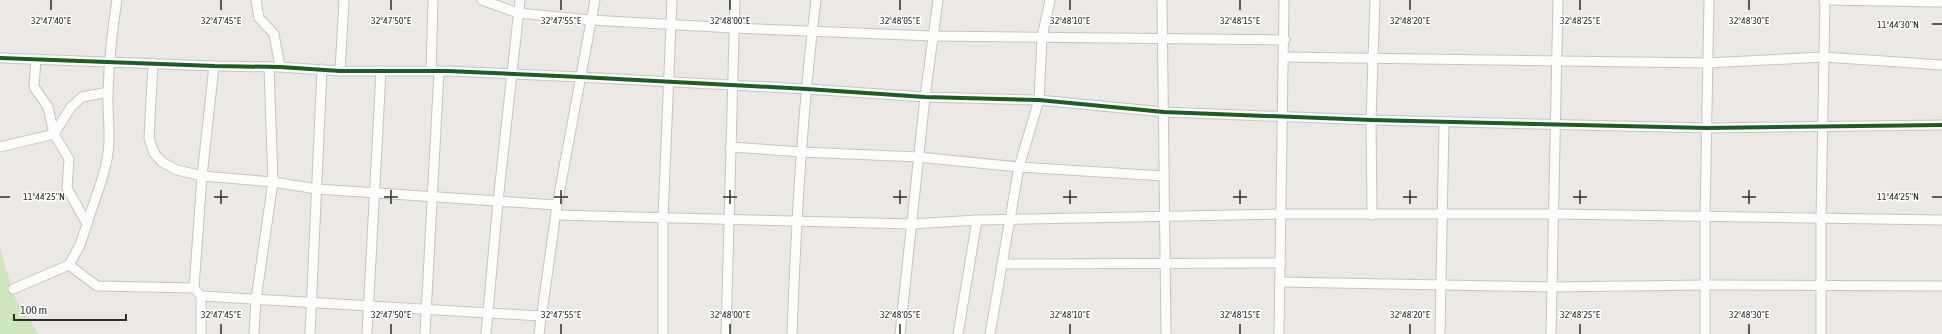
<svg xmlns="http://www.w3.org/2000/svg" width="1942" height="334" font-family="'Asap Condensed',sans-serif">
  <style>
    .green { fill: #cee6be }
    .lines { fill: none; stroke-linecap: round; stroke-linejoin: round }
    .minor-casing { stroke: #c5c4c5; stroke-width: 11 }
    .minor { stroke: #fcfcfb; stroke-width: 9 }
    .cycleway-casing { stroke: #fff; stroke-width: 6 }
    .cycleway { stroke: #1b5e20; stroke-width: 4 }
    .ticks { fill: none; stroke: #2e2e2e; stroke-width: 1.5 }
    .ticks-label { font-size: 10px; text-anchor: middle; fill: #2e2e2e; stroke: #fff; stroke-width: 3; stroke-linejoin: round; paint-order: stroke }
  </style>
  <rect width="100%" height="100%" fill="#ece8e4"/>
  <!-- green -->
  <path class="green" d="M0,248L14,296L39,334H0Z"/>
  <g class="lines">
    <defs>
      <g id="minor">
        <path d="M256,0L259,18L274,34L280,67"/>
        <path d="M482,0L518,13L591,20L733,28L933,36L1285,40"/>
        <path d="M1162,0L1166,334"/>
        <path d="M1824,0L1942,2"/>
        <path d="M1285,57L1708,63L1824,57L1942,65"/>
        <path d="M0,58L214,66L280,67L340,71H448L580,77L807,89L925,97L1039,100L1164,112L1371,120L1707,128L1942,125"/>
        <path d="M36,59L34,87L48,107L54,134L69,159L67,188L87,224L80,245L69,265"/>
        <path d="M153,63L149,138L154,153L162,162L177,170L202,176L273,182L317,189L557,205"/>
        <path d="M340,71L344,0"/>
        <path d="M431,71L433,0"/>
        <path d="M0,147L54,134L71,107L82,97L108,92"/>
        <path d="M730,147L802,152L918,157L1019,167L1164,176"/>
        <path d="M556,215L912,224L977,220L1281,214H1554L1942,220"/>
        <path d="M1372,215L1371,120L1375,0"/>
        <path d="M87,224C94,200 105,177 108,153C111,133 107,112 108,92C109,61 112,30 117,0"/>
        <path d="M1002,264L1281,263"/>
        <path d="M1280,282L1552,287L1705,285L1942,286"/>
        <path d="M194,288L202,176L214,66"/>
        <path d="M13,289L69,265L97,286L194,288L201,296L541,316"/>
        <path d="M201,334V296"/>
        <path d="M254,334L256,299L273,182L269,67"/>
        <path d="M310,334L322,69"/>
        <path d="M367,334L381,71"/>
        <path d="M425,334L439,71"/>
        <path d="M486,334L498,201L520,0"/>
        <path d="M539,334L557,205L595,0"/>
        <path d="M663,334V218L672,0"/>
        <path d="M726,334L735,0"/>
        <path d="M792,334C796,222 802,111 816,0"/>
        <path d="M900,334L925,97L938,0"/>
        <path d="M958,334L977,220"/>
        <path d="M990,334L1019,167L1039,100L1042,37L1050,0"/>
        <path d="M1279,334L1284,0"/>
        <path d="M1440,334L1444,122"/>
        <path d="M1551,334L1558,0"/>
        <path d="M1705,334V216L1709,0"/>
        <path d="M1821,334V219L1825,0"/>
      </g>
    </defs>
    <!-- minor casing -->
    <use href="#minor" class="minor-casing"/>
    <!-- minor -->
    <use href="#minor" class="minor"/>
    <defs>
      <path id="cycleway" d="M0,58L214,66L280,67L340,71H448L580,77L807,89L925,97L1039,100L1164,112L1371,120L1707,128L1942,125"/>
    </defs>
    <!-- cycleway casing -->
    <use href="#cycleway" class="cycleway-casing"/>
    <!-- cycleway -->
    <use href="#cycleway" class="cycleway"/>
  </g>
  <!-- ticks -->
  <path class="ticks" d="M51,0V10M221,0V10M391,0V10M561,0V10M730,0V10M900,0V10M1070,0V10M1240,0V10M1410,0V10M1580,0V10M1749,0V10M1932,24H1942M221,190V204M391,190V204M561,190V204M730,190V204M900,190V204M1070,190V204M1240,190V204M1410,190V204M1580,190V204M1749,190V204M0,197H10M214,197H228M384,197H398M554,197H568M723,197H737M893,197H907M1063,197H1077M1233,197H1247M1403,197H1417M1573,197H1587M1742,197H1756M1932,197H1942M221,324V334M391,324V334M561,324V334M730,324V334M900,324V334M1070,324V334M1240,324V334M1410,324V334M1580,324V334M1749,324V334"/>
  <g class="ticks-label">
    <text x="51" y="24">32°47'40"E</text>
    <text x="221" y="24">32°47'45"E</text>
    <text x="391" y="24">32°47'50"E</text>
    <text x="561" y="24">32°47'55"E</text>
    <text x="730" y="24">32°48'00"E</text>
    <text x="900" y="24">32°48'05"E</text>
    <text x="1070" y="24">32°48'10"E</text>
    <text x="1240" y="24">32°48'15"E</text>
    <text x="1410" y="24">32°48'20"E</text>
    <text x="1580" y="24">32°48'25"E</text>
    <text x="1749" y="24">32°48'30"E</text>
    <text x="1898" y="28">11°44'30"N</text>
    <text x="44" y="200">11°44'25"N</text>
    <text x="1898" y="200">11°44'25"N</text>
    <text x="221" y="318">32°47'45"E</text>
    <text x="391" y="318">32°47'50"E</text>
    <text x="561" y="318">32°47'55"E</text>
    <text x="730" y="318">32°48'00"E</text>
    <text x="900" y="318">32°48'05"E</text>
    <text x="1070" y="318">32°48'10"E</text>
    <text x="1240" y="318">32°48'15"E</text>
    <text x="1410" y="318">32°48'20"E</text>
    <text x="1580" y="318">32°48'25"E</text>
    <text x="1749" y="318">32°48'30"E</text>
  </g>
  <!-- scale -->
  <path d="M14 314v6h112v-6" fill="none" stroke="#2e2e2e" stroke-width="2"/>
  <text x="20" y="314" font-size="12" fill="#2e2e2e" stroke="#ffffff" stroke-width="3" paint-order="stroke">100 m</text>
</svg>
